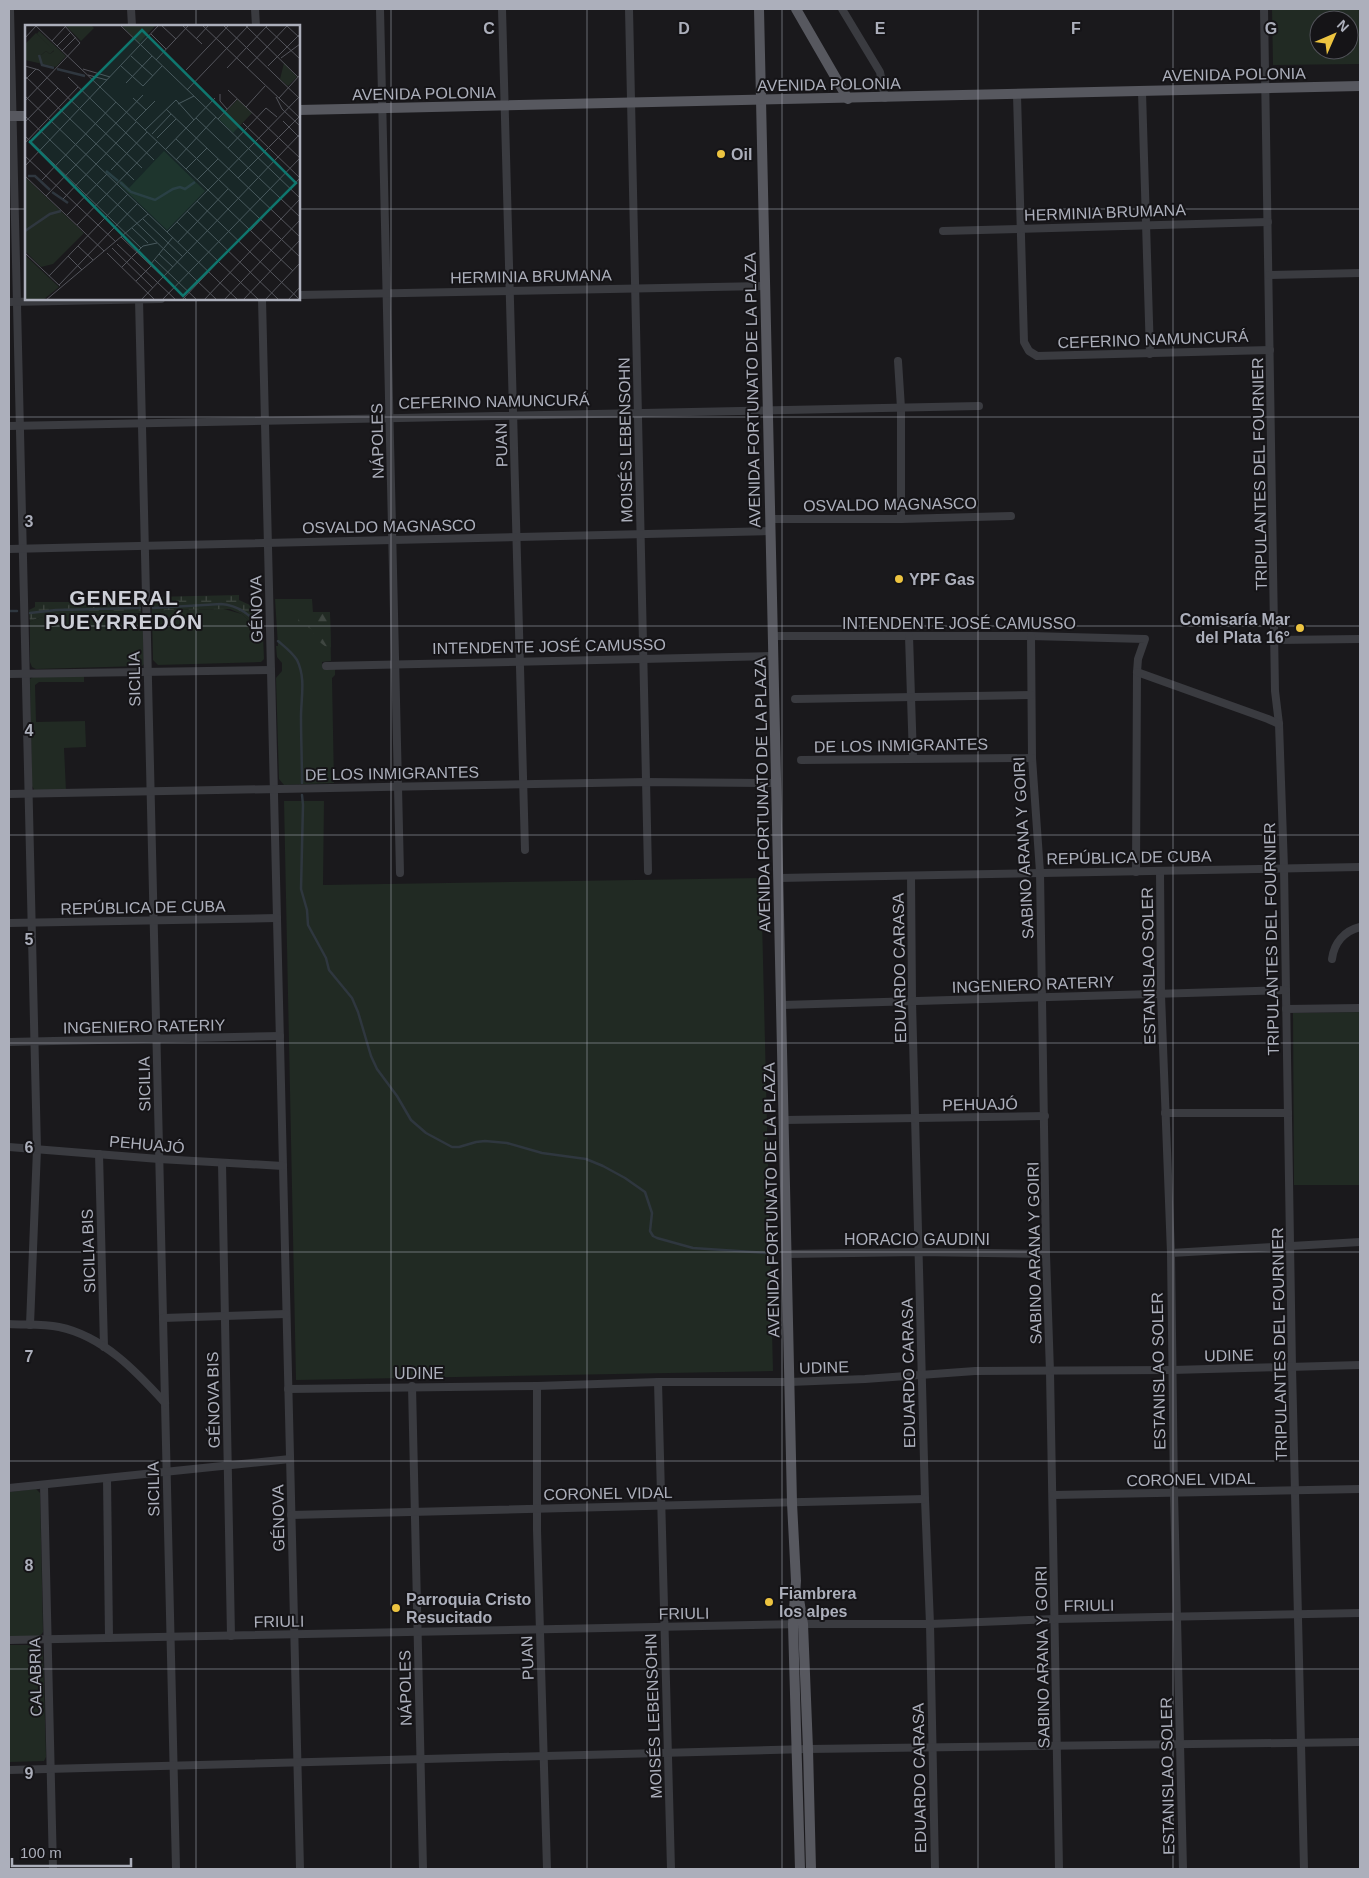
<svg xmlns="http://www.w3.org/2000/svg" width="1369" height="1878" font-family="Arial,sans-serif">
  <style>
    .green { fill: #212a23; fill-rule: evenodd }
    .forest { fill: url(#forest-firs) }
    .wetland { fill: url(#wetland-marsh) }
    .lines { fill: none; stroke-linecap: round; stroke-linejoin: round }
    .stream { stroke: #2f373f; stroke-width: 2.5 }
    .minor { stroke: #3a3b40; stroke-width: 8 }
    .major { stroke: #57585f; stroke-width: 10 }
    .grid { fill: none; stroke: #acafbb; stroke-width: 1; stroke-opacity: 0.55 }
    .poi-dot { fill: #edc440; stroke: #151417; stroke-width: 2 }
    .labels { text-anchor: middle; stroke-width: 4; stroke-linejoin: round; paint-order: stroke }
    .street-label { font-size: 16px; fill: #acafbb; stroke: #151417 }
    .poi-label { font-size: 16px; font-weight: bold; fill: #acafbb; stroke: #151417; text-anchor: start }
    .district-label { font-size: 21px; font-weight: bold; letter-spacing: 1px; fill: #cdcfd7; stroke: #151417 }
    .inset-river { fill: none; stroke: #2f373f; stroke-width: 2.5 }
    .inset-road { fill: none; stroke: #54555c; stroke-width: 1 }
    .view { fill: #0f766e; fill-opacity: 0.15; stroke: #0f766e; stroke-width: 2.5 }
    .inset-edge { fill: none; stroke: #acafbb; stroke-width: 2.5 }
    .grid-label { font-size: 16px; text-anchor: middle; font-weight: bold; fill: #acafbb; stroke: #151417; stroke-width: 4; stroke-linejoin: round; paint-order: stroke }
  </style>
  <defs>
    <pattern id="forest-firs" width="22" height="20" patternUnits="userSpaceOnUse" patternTransform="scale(1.25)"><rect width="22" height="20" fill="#212a23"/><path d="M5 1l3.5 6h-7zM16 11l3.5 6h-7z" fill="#3f4641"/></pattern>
    <pattern id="wetland-marsh" width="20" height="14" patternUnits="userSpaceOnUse" patternTransform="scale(1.25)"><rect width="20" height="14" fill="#212a23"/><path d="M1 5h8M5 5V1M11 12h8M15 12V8" fill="none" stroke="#3f4641"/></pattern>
  </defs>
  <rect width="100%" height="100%" fill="#1a191c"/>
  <!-- green -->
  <g class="green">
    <path d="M1272,9H1360V64L1273,65ZM1319,20H1349V50H1319Z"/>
    <path d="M275,599H312L313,612H330L331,661L322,662L323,669H335V675L332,678L334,783L284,785L279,779L276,678L282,671V663L277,657L276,646H278Z"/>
    <path d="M224,609L242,614L263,635L264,659L261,662L158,665L153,660L152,615L166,610Z"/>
    <path d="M143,614L144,664L142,666L36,669L32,667L30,662V622C47,610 119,614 143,614Z"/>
    <path d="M84,675V682H39L35,685L36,722L85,721L86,747L64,748L66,791H35L32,786L30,679L33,677Z"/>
    <path d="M284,801H324L323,885L761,878L773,1371L296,1380Z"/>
    <path d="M1360,1012V1185H1294L1293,1013Z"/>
    <path d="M36,1489L40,1493L43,1632L40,1636L9,1637V1492Z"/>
    <path d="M9,1645H38L43,1649L46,1757L44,1761L9,1762Z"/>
  </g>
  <!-- forest -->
  <path class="forest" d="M315,612H327L330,615L331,647L329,648C324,647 317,639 313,635L314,632C309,626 303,626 298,621L299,617H309Z"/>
  <!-- wetland -->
  <g class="wetland">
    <path d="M239,595V600L252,606L258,607L260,620L263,623V635L242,614L230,609L166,610L152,615L151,597Z"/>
    <path d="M138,597L140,601L141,613C116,614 47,610 30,622L29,610L35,607V602H109L110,598Z"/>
  </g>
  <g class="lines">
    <!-- stream -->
    <g class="stream">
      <path d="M153,608L221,604C239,605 251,616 263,629"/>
      <path d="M9,611H17"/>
      <path d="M30,613L56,610L140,608"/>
      <path d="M278,641C285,647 292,652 297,660C306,678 301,698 301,717C301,739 302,761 302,783"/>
      <path d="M302,795L303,805L301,889L307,910L308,925L326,958L329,970L352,998L358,1012L371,1056L377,1069L397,1096L411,1120L426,1133L452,1147H459L476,1142L485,1141L507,1143L542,1153L586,1159L603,1166L625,1178L645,1192L652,1213L650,1231L653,1236L657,1238L693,1248L766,1253"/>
    </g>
    <!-- minor -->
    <g class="minor">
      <path d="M10,9L37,1149L30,1325"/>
      <path d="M131,9L132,26"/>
      <path d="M255,9L256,26"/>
      <path d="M380,9L400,873"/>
      <path d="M502,9L525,850"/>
      <path d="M629,9L648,871"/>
      <path d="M842,9L880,72L885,98"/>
      <path d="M1264,9L1275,691L1279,724L1284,868L1292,1367L1304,1869"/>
      <path d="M1142,92L1150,354"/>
      <path d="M1017,95L1024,342L1029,351L1037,356L1270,350"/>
      <path d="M943,231L1268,222"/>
      <path d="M1269,275L1360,273"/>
      <path d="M299,295L765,286"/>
      <path d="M139,299L176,1869"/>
      <path d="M262,299L300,1869"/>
      <path d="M9,302L161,299"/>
      <path d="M898,361L901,408V519"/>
      <path d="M9,426L979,406"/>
      <path d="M770,519H901L1011,516"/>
      <path d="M9,549L770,531"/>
      <path d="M773,636H1031L1145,639L1138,659L1137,672L1136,872"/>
      <path d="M909,636L913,758"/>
      <path d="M1031,636L1032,758L1040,872L1046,1254L1050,1372L1059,1869"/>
      <path d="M1276,640L1360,639"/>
      <path d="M326,666L773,656"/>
      <path d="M1137,672L1268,719L1279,724"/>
      <path d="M9,674L271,670"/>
      <path d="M795,699L1031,695"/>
      <path d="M801,760L1032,758"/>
      <path d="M9,794L646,782L776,783"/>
      <path d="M1160,872L1161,995L1171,1253L1174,1493L1183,1869"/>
      <path d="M911,876L912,1001L925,1499L930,1624L935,1869"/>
      <path d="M779,878L1360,867"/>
      <path d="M9,923L277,918"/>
      <path d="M1332,959C1334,943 1344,931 1360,927"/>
      <path d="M782,1005L1286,990"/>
      <path d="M1286,1009L1360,1008"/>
      <path d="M9,1042L280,1036"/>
      <path d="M1165,1113H1288"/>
      <path d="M784,1120L1045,1116"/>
      <path d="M9,1147L159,1159L283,1166"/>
      <path d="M99,1154L104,1347"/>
      <path d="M222,1163L231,1636"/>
      <path d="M1171,1253L1360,1242"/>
      <path d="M787,1254L919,1252L1046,1254"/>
      <path d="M163,1318L286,1314"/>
      <path d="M9,1324C25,1325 43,1324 59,1327C103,1336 137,1372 165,1403"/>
      <path d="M658,1382L671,1869"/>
      <path d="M412,1386L423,1869"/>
      <path d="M537,1386V1530L547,1869"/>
      <path d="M288,1389L537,1386L658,1382H790L865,1379L975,1371L1172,1370L1360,1365"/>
      <path d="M107,1478L109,1638"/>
      <path d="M44,1485L53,1869"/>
      <path d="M9,1488L290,1459"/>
      <path d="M1053,1495L1360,1489"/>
      <path d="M291,1515L925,1499"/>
      <path d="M9,1640L803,1624H930L1055,1619L1360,1613"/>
      <path d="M9,1770L808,1749L1360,1742"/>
    </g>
    <!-- major -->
    <g class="major">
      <path d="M759,9L792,1503L796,1581L793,1624L800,1869"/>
      <path d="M796,9L848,99"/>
      <path d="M299,110L1360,86"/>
      <path d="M9,116H26"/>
      <path d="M799,1599L803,1624L808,1749L811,1869"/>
    </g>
  </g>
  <!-- grid -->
  <path class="grid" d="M196,9V26M391,9V1869M587,9V1869M782,9V1869M978,9V1869M1173,9V1869M9,209H26M299,209H1360M196,299V1869M9,417H1360M9,626H1360M9,835H1360M9,1043H1360M9,1252H1360M9,1461H1360M9,1669H1360"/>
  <!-- markers -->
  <g class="poi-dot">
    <circle cx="721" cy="154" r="5"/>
    <circle cx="899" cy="579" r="5"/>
    <circle cx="1300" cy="628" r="5"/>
    <circle cx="769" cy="1602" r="5"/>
    <circle cx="396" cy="1608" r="5"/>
  </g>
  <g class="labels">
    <!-- street labels -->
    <g class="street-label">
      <text transform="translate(1234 74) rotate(-1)" y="6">AVENIDA POLONIA</text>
      <text transform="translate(829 84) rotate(-1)" y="6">AVENIDA POLONIA</text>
      <text transform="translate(424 93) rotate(-1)" y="6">AVENIDA POLONIA</text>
      <text transform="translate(1105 212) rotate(-2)" y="6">HERMINIA BRUMANA</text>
      <text transform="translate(531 276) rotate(-1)" y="6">HERMINIA BRUMANA</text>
      <text transform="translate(1153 339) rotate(-2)" y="6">CEFERINO NAMUNCURÁ</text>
      <text transform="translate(752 390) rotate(-91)" y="6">AVENIDA FORTUNATO DE LA PLAZA</text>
      <text transform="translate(494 401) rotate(-1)" y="6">CEFERINO NAMUNCURÁ</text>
      <text transform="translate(625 440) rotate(-91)" y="6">MOISÉS LEBENSOHN</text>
      <text transform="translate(377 441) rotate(-91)" y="6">NÁPOLES</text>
      <text transform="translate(501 445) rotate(-91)" y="6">PUAN</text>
      <text transform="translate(1259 474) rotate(-91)" y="6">TRIPULANTES DEL FOURNIER</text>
      <text transform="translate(890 504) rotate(-1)" y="6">OSVALDO MAGNASCO</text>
      <text transform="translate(389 526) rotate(-1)" y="6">OSVALDO MAGNASCO</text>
      <text transform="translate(256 609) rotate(-91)" y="6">GÉNOVA</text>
      <text x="959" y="629">INTENDENTE JOSÉ CAMUSSO</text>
      <text transform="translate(549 646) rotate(-1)" y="6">INTENDENTE JOSÉ CAMUSSO</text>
      <text transform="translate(134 679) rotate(-91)" y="6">SICILIA</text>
      <text transform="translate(901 745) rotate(-1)" y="6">DE LOS INMIGRANTES</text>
      <text transform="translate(392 773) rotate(-1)" y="6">DE LOS INMIGRANTES</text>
      <text transform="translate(762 795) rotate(-91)" y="6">AVENIDA FORTUNATO DE LA PLAZA</text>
      <text transform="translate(1023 848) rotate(-93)" y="6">SABINO ARANA Y GOIRI</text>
      <text transform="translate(1129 857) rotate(-1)" y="6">REPÚBLICA DE CUBA</text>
      <text transform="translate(143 907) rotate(-1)" y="6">REPÚBLICA DE CUBA</text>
      <text transform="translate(1271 939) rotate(-91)" y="6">TRIPULANTES DEL FOURNIER</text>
      <text transform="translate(1148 966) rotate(-91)" y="6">ESTANISLAO SOLER</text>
      <text transform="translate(899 968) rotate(-91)" y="6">EDUARDO CARASA</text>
      <text transform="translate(1033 984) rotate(-2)" y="6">INGENIERO RATERIY</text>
      <text transform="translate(144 1026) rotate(-1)" y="6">INGENIERO RATERIY</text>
      <text transform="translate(144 1084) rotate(-91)" y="6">SICILIA</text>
      <text transform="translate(980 1104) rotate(-1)" y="6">PEHUAJÓ</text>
      <text transform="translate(147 1144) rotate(5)" y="6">PEHUAJÓ</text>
      <text transform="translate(771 1200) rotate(-91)" y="6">AVENIDA FORTUNATO DE LA PLAZA</text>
      <text x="917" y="1245">HORACIO GAUDINI</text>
      <text transform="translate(88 1251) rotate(-92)" y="6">SICILIA BIS</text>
      <text transform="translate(1034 1253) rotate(-91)" y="6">SABINO ARANA Y GOIRI</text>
      <text transform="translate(1279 1344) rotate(-91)" y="6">TRIPULANTES DEL FOURNIER</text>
      <text transform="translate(1229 1355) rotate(-1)" y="6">UDINE</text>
      <text transform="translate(824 1367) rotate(-2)" y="6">UDINE</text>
      <text transform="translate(1158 1371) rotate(-91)" y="6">ESTANISLAO SOLER</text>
      <text x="419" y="1379">UDINE</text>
      <text transform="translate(908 1373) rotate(-91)" y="6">EDUARDO CARASA</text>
      <text transform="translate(213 1400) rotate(-91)" y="6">GÉNOVA BIS</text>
      <text transform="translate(1191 1479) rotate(-1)" y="6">CORONEL VIDAL</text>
      <text transform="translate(153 1489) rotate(-91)" y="6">SICILIA</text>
      <text transform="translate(608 1493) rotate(-1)" y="6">CORONEL VIDAL</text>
      <text transform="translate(278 1518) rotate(-91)" y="6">GÉNOVA</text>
      <text transform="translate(1089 1605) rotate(-1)" y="6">FRIULI</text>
      <text transform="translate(684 1613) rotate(-1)" y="6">FRIULI</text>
      <text transform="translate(279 1621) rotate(-1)" y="6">FRIULI</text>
      <text transform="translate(1042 1657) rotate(-91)" y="6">SABINO ARANA Y GOIRI</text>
      <text transform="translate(527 1658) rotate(-92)" y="6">PUAN</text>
      <text transform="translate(35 1677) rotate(-91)" y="6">CALABRIA</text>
      <text transform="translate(405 1688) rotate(-91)" y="6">NÁPOLES</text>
      <text transform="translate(653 1716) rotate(-92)" y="6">MOISÉS LEBENSOHN</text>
      <text transform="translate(1167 1776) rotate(-91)" y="6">ESTANISLAO SOLER</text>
      <text transform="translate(919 1778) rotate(-91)" y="6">EDUARDO CARASA</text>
    </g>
    <!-- poi labels -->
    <g class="poi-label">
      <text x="731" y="160">Oil</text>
      <text x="909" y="585">YPF Gas</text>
      <text x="1290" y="625" text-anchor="end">Comisaría Mar<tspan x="1290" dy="18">del Plata 16°</tspan></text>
      <text x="779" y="1599">Fiambrera<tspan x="779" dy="18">los alpes</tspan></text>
      <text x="406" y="1605">Parroquia Cristo<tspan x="406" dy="18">Resucitado</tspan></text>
    </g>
    <!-- district labels -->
    <g class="district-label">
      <text x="124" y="605">GENERAL<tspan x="124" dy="24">PUEYRREDÓN</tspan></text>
    </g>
  </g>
  <!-- overview -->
  <g transform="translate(25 25)">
    <rect width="275" height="275" fill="#1a191c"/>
    <path d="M40,0H66L69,3L56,16ZM96,0H131L114,18ZM14,6L41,31L31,42L0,35V30H16L21,26L25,29L29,26L12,9ZM259,38L272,52L263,61L255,54ZM213,74L227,88L208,108L194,94ZM139,126L180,166L142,205L94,159L97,156L104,163ZM0,152L59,208L28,239L16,242L0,226ZM0,230L34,262L18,275H0Z" fill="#212a23"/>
    <path d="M11,8L29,25L25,29L21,26L16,30H0V19Z" fill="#212a23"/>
    <path class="inset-river" d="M14,30L17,40L29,43M32,44L60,51M81,146L93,156M3,151H10L25,165M95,157L106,167L130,175L148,164L155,162L160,164L170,157M27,167L43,178M0,206L25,189L36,186"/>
    <path class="inset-road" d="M10,0L268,246M95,0L275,173M136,0L151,14M157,0L177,19M177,0L275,93M198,0L275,74M220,0L273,52M262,1L275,13M241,2L275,34M126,9L141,24M0,13L11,1M171,14L184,0M27,16L40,2M32,21L46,7M37,26L51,12M106,31L128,51M256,33L275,19M131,35L164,0M0,41L14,45L117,143M96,41L118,61L137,41M243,41L275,9M202,43L243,0M222,43L263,0M58,44L85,52M161,45L204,0M63,50L82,55M0,51L109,155M43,52L129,135M0,55L11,44M101,58L127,31M162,65L224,0M203,65L275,133M195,69V76L202,84M0,71L213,275M251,72L257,84L275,101M108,73L121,85M254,73L275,50M0,76L55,18L39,0M153,79L169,71M221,82L240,61M141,84L275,212M0,91L192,275M171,93L275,192M193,94L212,74M110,96L130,76M258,96L275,113M0,97L33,63M218,98L275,153M120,105L151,75L169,95M127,109L146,89M0,111L116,223M132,113L151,94M151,114L275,232M0,118L53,62M203,123L241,83L252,92M140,125L190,73M0,131L91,217M151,135L191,92M0,141L134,0M161,144L182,123M86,145L122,107M0,151L79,226M213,153L274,92M17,155L91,77M172,155L193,134M21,171L118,70M38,174L111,97M172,176L275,275M162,186L254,275M42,190L82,149M118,194L158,232M152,197L234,275M52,200L132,117M107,203L123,218M225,206L275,153M142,207L275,71M96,212L138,252M153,217L203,164M92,219L151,275M53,221L68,235M87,223L128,263M0,228L35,261M82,228L130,275M134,229L148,242M43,231L57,245M130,235L172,275M125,240L148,212M97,242L118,221L132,218M24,251L103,169M111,256L126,241M34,260L112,179M149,262L162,275M21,275L123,189M116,275L275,109M137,275L275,133M157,275L224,204M179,275L275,174M199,275L275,195M218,275L275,215M240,275L275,238M263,275L275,262"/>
    <path class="view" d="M117,5L271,158L158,271L5,117Z"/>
    <rect width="275" height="275" class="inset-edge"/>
  </g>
  <g class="grid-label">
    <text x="489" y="34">C</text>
    <text x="684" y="34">D</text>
    <text x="880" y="34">E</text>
    <text x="1076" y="34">F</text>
    <text x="1271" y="34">G</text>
    <text x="29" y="527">3</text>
    <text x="29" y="736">4</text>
    <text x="29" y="945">5</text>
    <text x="29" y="1153">6</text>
    <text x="29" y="1362">7</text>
    <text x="29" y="1571">8</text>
    <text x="29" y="1779">9</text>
  </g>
  <!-- border -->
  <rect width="1369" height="1878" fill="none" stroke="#acafbb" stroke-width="20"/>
  <!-- north arrow -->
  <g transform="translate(1334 35) rotate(45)"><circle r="24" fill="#151417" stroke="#515259"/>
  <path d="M0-4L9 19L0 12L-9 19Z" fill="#edc440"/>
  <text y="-8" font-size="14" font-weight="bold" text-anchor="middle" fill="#acafbb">N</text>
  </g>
  <!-- scale -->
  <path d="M12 1858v8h119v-8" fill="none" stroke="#acafbb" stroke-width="2.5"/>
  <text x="20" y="1858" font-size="15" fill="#acafbb" stroke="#151417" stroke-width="4" paint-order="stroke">100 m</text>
</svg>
